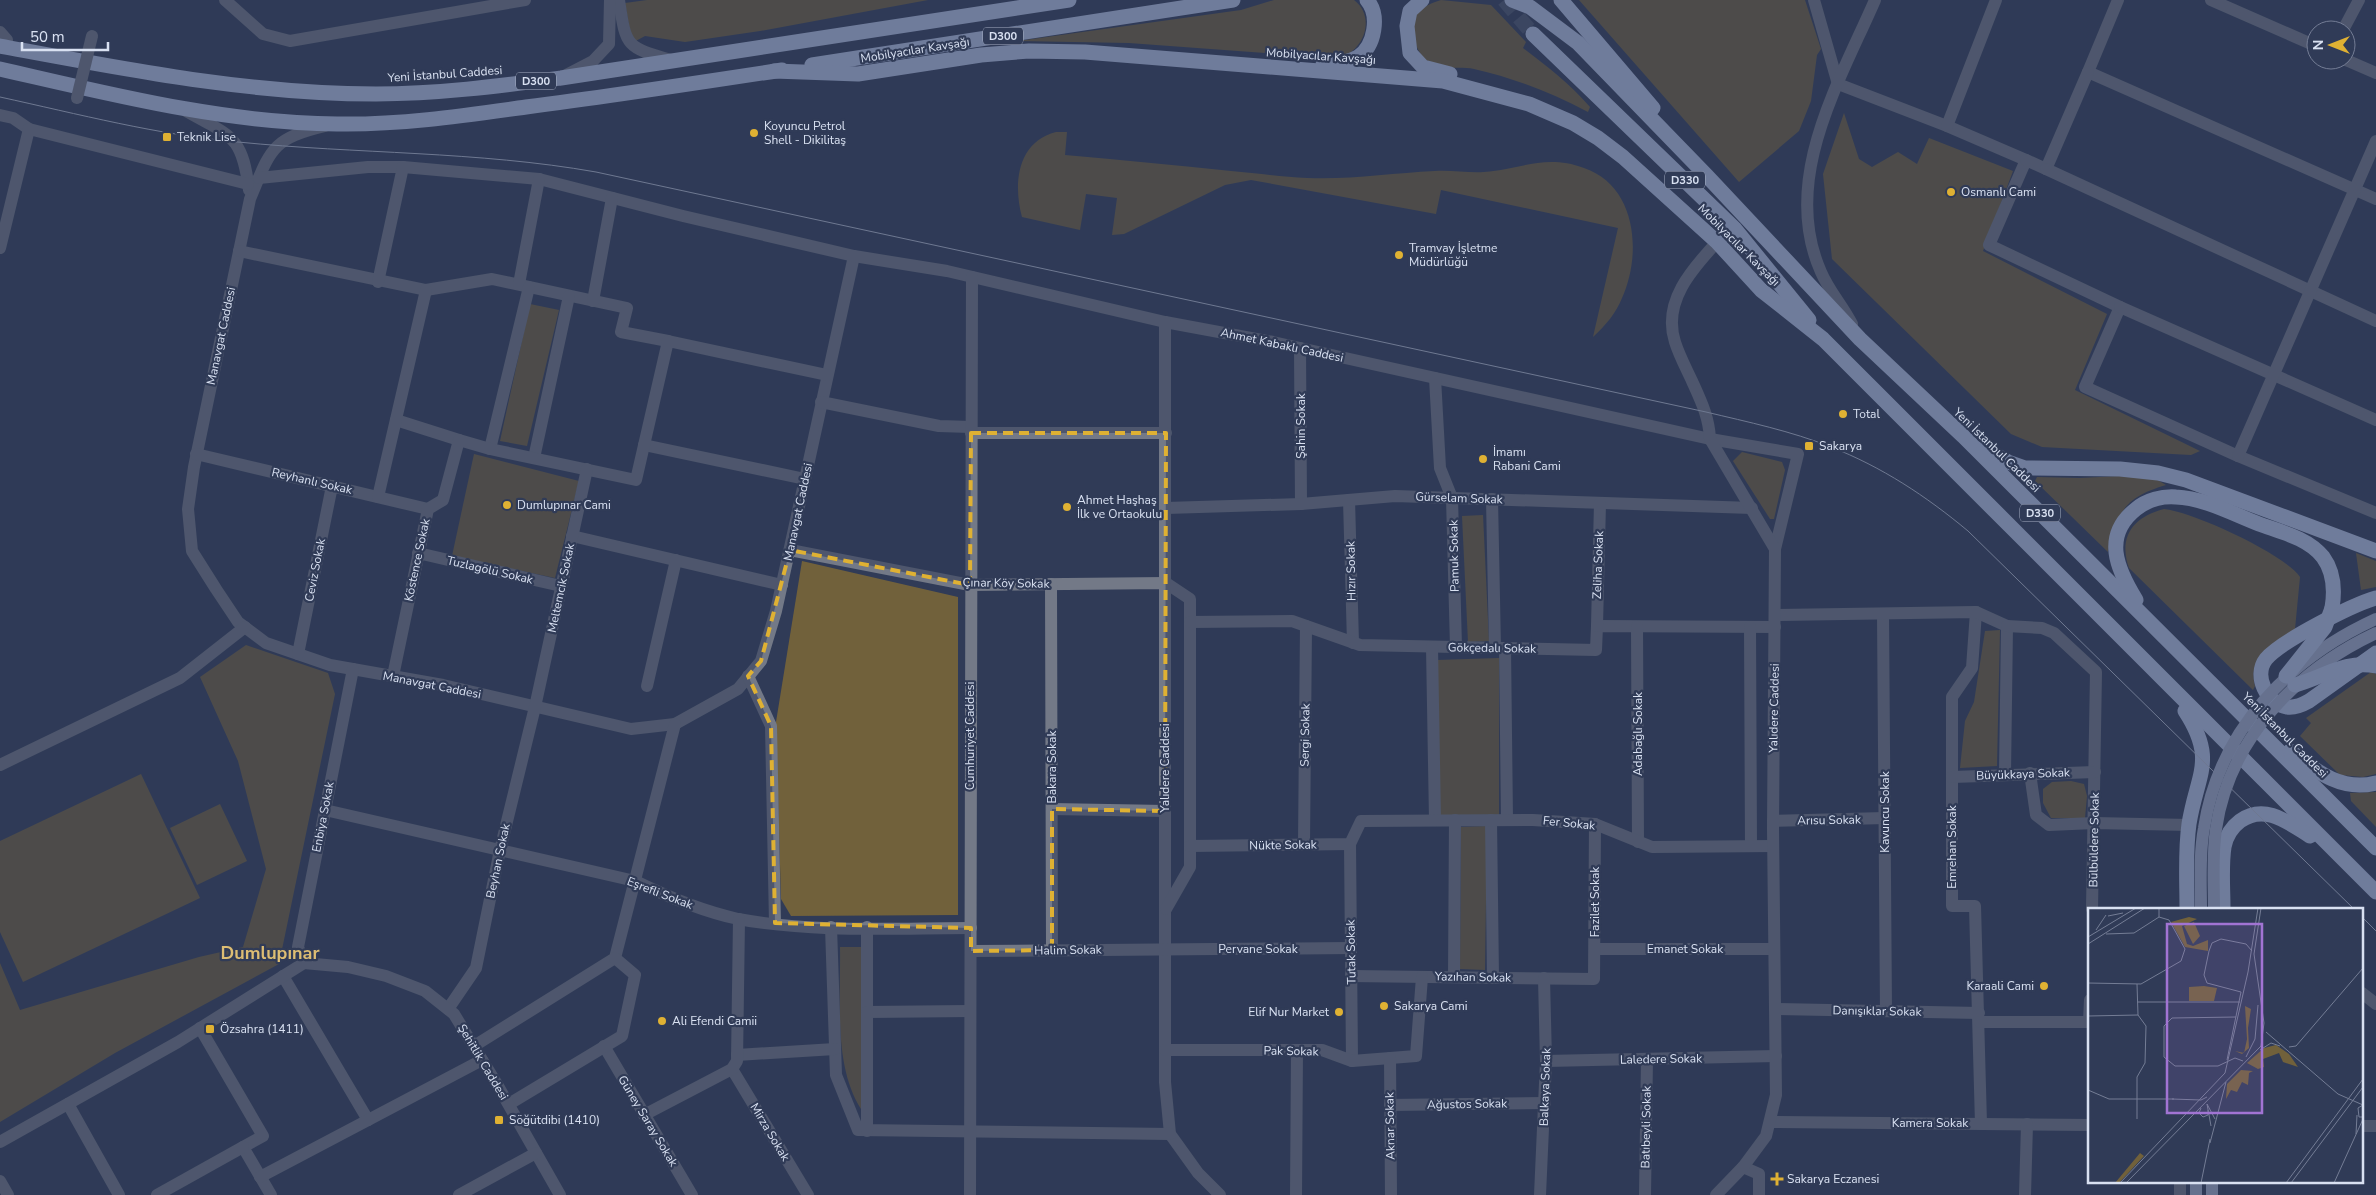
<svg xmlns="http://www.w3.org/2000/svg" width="2376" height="1195" font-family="'Nunito Sans',sans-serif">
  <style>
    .green { fill: #71613b }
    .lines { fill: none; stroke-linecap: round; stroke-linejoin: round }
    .highway-tunnel { stroke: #49546e; stroke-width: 15; stroke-dasharray: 15 8; stroke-linecap: butt }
    .minor { stroke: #737987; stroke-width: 12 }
    .major { stroke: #a8b4d1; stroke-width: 12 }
    .highway { stroke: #bdccee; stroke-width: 15 }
    .tram { stroke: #bac3d6; stroke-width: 1 }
    .minor-bridge { stroke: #737987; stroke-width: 12 }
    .major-bridge { stroke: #a8b4d1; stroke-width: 12 }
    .highway-bridge { stroke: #bdccee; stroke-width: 15 }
    .marked { fill: none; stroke: #dfb133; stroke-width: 4; stroke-dasharray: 10 6; stroke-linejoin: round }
    .poi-dot { fill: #dfb133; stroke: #303b57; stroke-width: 2 }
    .labels { text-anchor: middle; stroke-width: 4.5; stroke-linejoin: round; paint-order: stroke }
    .shield { fill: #303b57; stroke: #a6afc4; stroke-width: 1 }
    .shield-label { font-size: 11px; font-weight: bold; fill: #d9e1f2 }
    .street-label { font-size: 12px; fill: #d9e1f2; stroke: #303b57 }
    .poi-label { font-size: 12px; fill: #d9e1f2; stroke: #303b57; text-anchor: start }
    .district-label { font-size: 18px; font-weight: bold; fill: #ddbd73; stroke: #303b57 }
    .inset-road { fill: none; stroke: #747d95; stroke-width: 1 }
    .view { fill: #a174d3; fill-opacity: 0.15; stroke: #a174d3; stroke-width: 2.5 }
    .inset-edge { fill: none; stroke: #d9e1f2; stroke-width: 2.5 }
  </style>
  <rect width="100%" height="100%" fill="#303b57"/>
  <!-- green -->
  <g class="green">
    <path d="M647,0H928L760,31L685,42L645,36L632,43L625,3Z"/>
    <path d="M1274,0H1354C1378,18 1362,56 1335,58L1129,43L1018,41L1241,10Z"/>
    <path d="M1441,0L1491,5L1526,42L1523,48C1547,66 1570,84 1590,107L1588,112C1552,93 1514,78 1474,69C1462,66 1442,70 1432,65C1419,59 1406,29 1415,16C1422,7 1431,3 1441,0Z"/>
    <path d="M1579,0H1805L1821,49L1817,55L1811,101L1799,131L1739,182Z"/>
    <path d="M1844,113L1859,159L1872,167L1898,152L1917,164L1929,138L2013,171L1983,251L2107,314L2075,390L2200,451L2191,455L2042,447L2011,434L1832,259L1823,174Z"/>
    <path d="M1056,132H1067L1065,155C1121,160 1176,165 1231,171C1256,173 1281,177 1307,178C1349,180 1392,173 1435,171C1451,170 1468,173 1484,172C1522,169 1545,154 1584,168C1637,186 1642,254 1622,298C1616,313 1606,325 1593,337L1618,228L1441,190L1436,214L1251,180L1225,185L1124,234L1112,235L1117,198L1086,194L1080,230L1022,217C1013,184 1017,142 1056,132Z"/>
    <path d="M530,304L559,310L527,446L500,441Z"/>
    <path d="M1742,452L1782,462L1785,470L1774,519H1770L1733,461Z"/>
    <path d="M474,454L579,481L555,578L452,556Z"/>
    <path d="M2120,476L2154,478L2166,485C2123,498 2119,511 2108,552L2035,481L2037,477L2080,478Z"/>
    <path d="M2164,509C2193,512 2283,553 2300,577L2295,629C2275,644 2247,656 2255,686L2253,690L2129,568C2118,537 2133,517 2164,509Z"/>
    <path d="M1483,515L1489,641L1468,642L1462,516Z"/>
    <path d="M2356,553L2376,561V587L2361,590Z"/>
    <path d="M802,561L958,597V915L791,916L781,899L776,722Z"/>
    <path d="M2000,630L1997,766L1960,768L1965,721L1974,702L1985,631Z"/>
    <path d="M246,645L328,673L335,694L279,964L115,1053L0,1122V963L20,1010L199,957L243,947L266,869L238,761L200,677Z"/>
    <path d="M1499,658V815L1440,816L1437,660Z"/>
    <path d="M2371,672L2376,674V774L2363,777L2340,775L2300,736L2311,723L2306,718Z"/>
    <path d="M141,774L200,898L23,982L0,932V841Z"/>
    <path d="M2071,781L2084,784L2087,796L2085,818H2051L2043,803V789L2052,782Z"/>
    <path d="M2376,792V827L2351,801L2350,793Z"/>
    <path d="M220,804L247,861L197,885L170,828Z"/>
    <path d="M1487,826L1485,970L1460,969L1461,827Z"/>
    <path d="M840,947H861V1109C833,1065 841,998 840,947Z"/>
  </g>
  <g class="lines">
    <!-- highway-tunnel -->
    <path class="highway-tunnel" d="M1504,0L1533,34"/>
    <!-- minor -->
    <g class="minor">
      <path d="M225,0L263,34L290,41L525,0"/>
      <path d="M619,0C626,46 625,47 671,60"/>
      <path d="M1814,0L1838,84"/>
      <path d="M2118,0L2088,72L2376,199"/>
      <path d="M2211,0L2316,46"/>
      <path d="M2343,30L2359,0"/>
      <path d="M0,32L7,40"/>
      <path d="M2346,60L2376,73"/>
      <path d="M566,75L593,61L609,44L610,0"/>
      <path d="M1838,84L1947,126L2026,160L1989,245L2120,307L2085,387L2238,456L2376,513"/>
      <path d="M186,111C232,137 242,135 249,190"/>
      <path d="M0,115L13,118L29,129"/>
      <path d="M325,126C271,139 271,149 250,199L194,467L188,509L192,551L216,589L238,622L266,643L330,665L443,685L631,729L675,724L738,689L761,661L776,611L854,256"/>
      <path d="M1947,126L1996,0"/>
      <path d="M2026,160L2046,169L2088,72"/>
      <path d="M2046,169L2376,321"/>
      <path d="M259,178L368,167H403"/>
      <path d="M0,248L29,129L248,184"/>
      <path d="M239,251L426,290L492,279L627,308L621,332L668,341"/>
      <path d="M378,282L403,167L539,179L683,216L854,256L947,271L1165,322L1273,342L1710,439L1798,454L1775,549"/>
      <path d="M519,284L539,179"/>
      <path d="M593,301L612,198"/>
      <path d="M2120,307L2376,420"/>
      <path d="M1165,322V1082L1170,1134L1198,1173L1220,1195"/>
      <path d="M1852,324C1843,306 1829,291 1821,272C1780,180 1839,83 1875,0"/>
      <path d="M1300,348L1301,504"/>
      <path d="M1435,378L1440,468L1452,498L1456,647"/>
      <path d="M821,402L939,426L971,427"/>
      <path d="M396,420L459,440"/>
      <path d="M971,433H1166"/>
      <path d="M644,445L805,479"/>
      <path d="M490,449L529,287"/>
      <path d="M196,454L428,509"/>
      <path d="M2238,456L2376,141"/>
      <path d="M534,458L569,296"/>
      <path d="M378,497L426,290"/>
      <path d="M1492,499L1495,648"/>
      <path d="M1349,500L1353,643"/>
      <path d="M1166,508L1301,504L1395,496L1752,508"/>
      <path d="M572,536L782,585"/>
      <path d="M790,550L970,585L1166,583L1190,599V867L1166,909"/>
      <path d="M418,553L561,586"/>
      <path d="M1051,584L1052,950"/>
      <path d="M1976,612L1972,668L1952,697V906H1975L1981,1124"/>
      <path d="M1883,614L1886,1011"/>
      <path d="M1775,615L1976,612L2007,626L2005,774"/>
      <path d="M1190,622L1292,621L1360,645L1596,650L1597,626L1775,627"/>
      <path d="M1597,626L1600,503"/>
      <path d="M2007,626L2042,628L2054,633L2096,672L2092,909"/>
      <path d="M1637,627L1638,842"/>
      <path d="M1750,627L1751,846"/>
      <path d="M1432,647L1435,820"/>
      <path d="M1505,648L1507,820"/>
      <path d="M298,654L332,486"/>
      <path d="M393,676L428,509L443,500L459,440L490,449L636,480L668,341L827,375"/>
      <path d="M748,676L771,726L775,923"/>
      <path d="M647,686L676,560"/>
      <path d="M0,765L180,678L245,627"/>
      <path d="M2030,773L2036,815L2049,825L2094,823L2189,825"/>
      <path d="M1952,777L2095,772"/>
      <path d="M1052,809L1165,811"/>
      <path d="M325,810L635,881C668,897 702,911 738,919C814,933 894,928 971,928"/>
      <path d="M1491,820L1493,978"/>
      <path d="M1773,821L1885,818"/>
      <path d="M1304,844L1306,626"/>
      <path d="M1350,844L1352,1061"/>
      <path d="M1190,846L1350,844L1361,821L1533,820L1595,824L1652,847L1773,846"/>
      <path d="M831,927L836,1075L858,1130L1170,1134"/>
      <path d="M867,927V1131"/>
      <path d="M1595,949H1774"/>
      <path d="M971,951L1351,948"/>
      <path d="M304,963L298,947L353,669"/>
      <path d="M283,976L368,1120"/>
      <path d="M1351,976L1594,979L1595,824"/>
      <path d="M1454,977L1455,820"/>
      <path d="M2362,993L2376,1004"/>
      <path d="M448,1009L476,968L500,850L535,707L587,469"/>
      <path d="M1775,1009L1979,1013"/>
      <path d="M867,1012L970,1011"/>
      <path d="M1980,1022H2089L2090,1000"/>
      <path d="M200,1028L263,1136L243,1147L271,1195"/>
      <path d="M474,1046L615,958L675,724"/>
      <path d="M604,1046L692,1195"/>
      <path d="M1165,1050H1322L1352,1061L1416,1056L1422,977"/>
      <path d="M737,1055L835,1049"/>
      <path d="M1390,1058L1391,1195"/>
      <path d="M1546,1061L1776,1056"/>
      <path d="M732,1069L808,1195"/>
      <path d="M68,1104L119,1195"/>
      <path d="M509,1104L622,1036L635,975L615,958"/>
      <path d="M1390,1105L1545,1103"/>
      <path d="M644,1115L732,1069L737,1061L739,919"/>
      <path d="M1770,1122L2090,1125"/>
      <path d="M2362,1126H2376"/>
      <path d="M0,1142L178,1042L304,963L348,967L386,976L425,991L454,1014L498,1086L560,1195"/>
      <path d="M1743,1167L1759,1174V1195"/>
      <path d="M260,1177L482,1060"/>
      <path d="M0,1181L8,1195"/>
      <path d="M2180,1181V1195"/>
      <path d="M157,1195L243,1147"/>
      <path d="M459,1195L536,1153"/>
      <path d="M970,1195L972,277"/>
      <path d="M1296,1195L1297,1050"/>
      <path d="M1540,1195L1546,1061L1544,978"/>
      <path d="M1645,1195L1647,1059"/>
      <path d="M1716,1195L1743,1167L1766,1136L1776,1095L1773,829L1775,549L1710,439C1709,417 1701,401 1692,381C1686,368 1679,355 1675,342C1662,302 1692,269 1717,242"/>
      <path d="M2025,1195L2027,1124"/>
    </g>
    <!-- major -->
    <g class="major">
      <path d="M2196,1181V1195"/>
      <path d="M2212,1181V1195"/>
    </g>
    <!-- highway -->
    <g class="highway">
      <path d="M1422,0L1410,11L1407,26L1410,53L1423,67L1450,74"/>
      <path d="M1512,0L1530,7L1578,43L1707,176L1860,339L1963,436L2376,848"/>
      <path d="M1561,0L1653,108"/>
      <path d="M1533,34L1735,229L1809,320"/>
      <path d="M0,46C124,69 249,94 376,94C438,94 499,86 561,78L1069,0"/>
      <path d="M1323,64C1335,64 1348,63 1358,57C1375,46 1380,15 1367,0"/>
      <path d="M812,65L1233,0"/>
      <path d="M0,69C110,94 223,123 337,124C401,125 462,116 526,107C612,96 697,83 782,70"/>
      <path d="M774,71L858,74L981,55L1029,51L1085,52L1443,81L1529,104L1573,123L1598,138L1623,157L1717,242L1761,290L1823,339L2376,892"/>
      <path d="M1984,448L2008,462L2025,468L2120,469L2158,473L2186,480L2376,551"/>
      <path d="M2376,598C2352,605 2281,641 2266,659C2253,676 2267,704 2287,707C2295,708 2302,705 2309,701L2376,653"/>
      <path d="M2136,600C2117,569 2102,536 2136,509C2147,500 2162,496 2176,497C2204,498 2233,514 2259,524C2281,532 2308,538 2323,557C2334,572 2335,590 2332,608"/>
      <path d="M2185,711C2217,760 2197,774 2189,824C2185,852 2187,881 2187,909"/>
      <path d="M2290,751C2316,771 2341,792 2376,783"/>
      <path d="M2223,909C2223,889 2221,866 2224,847C2226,836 2232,827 2240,821C2265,803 2289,823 2310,836"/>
    </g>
    <!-- tram -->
    <g class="tram">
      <path d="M0,97C78,114 158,135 238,142C357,154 477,151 596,172L1706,412C1748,422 1791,431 1831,447C1882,467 1926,496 1968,531L2354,909"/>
      <path d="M2362,917L2376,931"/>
    </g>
    <!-- minor-bridge -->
    <path class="minor-bridge" d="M77,98L92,36"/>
    <!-- major-bridge -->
    <g class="major-bridge">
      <path d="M2201,909C2201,882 2199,855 2204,828C2219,730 2289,659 2376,619"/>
      <path d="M2214,909C2214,882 2212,855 2216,829C2229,739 2297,670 2376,633"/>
    </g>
    <!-- highway-bridge -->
    <g class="highway-bridge">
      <path d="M2286,676L2325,627L2332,608"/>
      <path d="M2295,685C2324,677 2345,660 2376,666"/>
    </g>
  </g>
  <!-- marked area -->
  <path d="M0 0H2376V1195H0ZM971,433H1166L1165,811L1052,809V950L971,951V928L775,923L771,726L748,676L761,661L790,550L970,585Z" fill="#303b57" fill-opacity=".55" fill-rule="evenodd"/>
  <path class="marked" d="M971,433H1166L1165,811L1052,809V950L971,951V928L775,923L771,726L748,676L761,661L790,550L970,585Z"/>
  <!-- markers -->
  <g class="poi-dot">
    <circle cx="754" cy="133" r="5"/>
    <rect x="162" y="132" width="10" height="10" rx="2.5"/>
    <circle cx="1951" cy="192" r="5"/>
    <circle cx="1399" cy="255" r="5"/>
    <circle cx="1843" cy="414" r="5"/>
    <rect x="1804" y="441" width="10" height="10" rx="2.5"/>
    <circle cx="1483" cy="459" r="5"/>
    <circle cx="507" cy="505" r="5"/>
    <circle cx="1067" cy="507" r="5"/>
    <circle cx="2044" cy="986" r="5"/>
    <circle cx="1384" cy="1006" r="5"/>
    <circle cx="1339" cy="1012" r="5"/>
    <circle cx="662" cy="1021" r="5"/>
    <rect x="205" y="1024" width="10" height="10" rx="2.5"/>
    <rect x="494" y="1115" width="10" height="10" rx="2.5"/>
    <path d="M1774.5 1171.5h5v5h5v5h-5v5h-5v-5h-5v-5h5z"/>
  </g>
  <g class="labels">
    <!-- shield labels -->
    <g class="shield">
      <rect x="983" y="27.5" width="40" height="17" rx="4"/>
      <rect x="516" y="72.5" width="40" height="17" rx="4"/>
      <rect x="1665" y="171.5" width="40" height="17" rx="4"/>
      <rect x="2020" y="504.5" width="40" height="17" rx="4"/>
    </g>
    <g class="shield-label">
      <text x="1003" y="40">D300</text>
      <text x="536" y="85">D300</text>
      <text x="1685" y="184">D330</text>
      <text x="2040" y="517">D330</text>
    </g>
    <!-- street labels -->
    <g class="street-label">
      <text transform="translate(915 50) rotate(-9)" y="4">Mobilyacılar Kavşağı</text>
      <text transform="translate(1321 56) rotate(4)" y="4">Mobilyacılar Kavşağı</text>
      <text transform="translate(445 74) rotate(-4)" y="4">Yeni İstanbul Caddesi</text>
      <text transform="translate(1739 245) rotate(45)" y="4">Mobilyacılar Kavşağı</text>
      <text transform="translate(221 336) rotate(-78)" y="4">Manavgat Caddesi</text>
      <text transform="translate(1282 345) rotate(12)" y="4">Ahmet Kabaklı Caddesi</text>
      <text transform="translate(1301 426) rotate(-90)" y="4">Şahin Sokak</text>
      <text transform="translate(1997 450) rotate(44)" y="4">Yeni İstanbul Caddesi</text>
      <text transform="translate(312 481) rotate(13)" y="4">Reyhanlı Sokak</text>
      <text transform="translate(1459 498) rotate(2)" y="4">Gürselam Sokak</text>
      <text transform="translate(798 512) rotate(-78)" y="4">Manavgat Caddesi</text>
      <text transform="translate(1454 556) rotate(-91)" y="4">Pamuk Sokak</text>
      <text transform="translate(417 560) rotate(-78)" y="4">Köstence Sokak</text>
      <text transform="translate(1598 565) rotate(-88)" y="4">Zeliha Sokak</text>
      <text transform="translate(315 570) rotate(-79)" y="4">Ceviz Sokak</text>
      <text transform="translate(490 570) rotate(13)" y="4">Tuzlagölü Sokak</text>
      <text transform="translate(1351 571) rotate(-91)" y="4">Hızır Sokak</text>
      <text transform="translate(1006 583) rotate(1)" y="4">Çınar Köy Sokak</text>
      <text transform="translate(561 588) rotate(-78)" y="4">Meltemcik Sokak</text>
      <text transform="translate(1492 648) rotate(1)" y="4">Gökçedalı Sokak</text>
      <text transform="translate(432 685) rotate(11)" y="4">Manavgat Caddesi</text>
      <text transform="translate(1774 708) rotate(-89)" y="4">Yalıdere Caddesi</text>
      <text transform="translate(1638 734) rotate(-90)" y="4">Adabağlı Sokak</text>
      <text transform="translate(1305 735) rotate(-89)" y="4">Sergi Sokak</text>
      <text transform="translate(2285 735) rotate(45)" y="4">Yeni İstanbul Caddesi</text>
      <text transform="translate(970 736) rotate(-90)" y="4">Cumhuriyet Caddesi</text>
      <text transform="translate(1052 767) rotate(-90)" y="4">Bakara Sokak</text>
      <text transform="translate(1165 768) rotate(-90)" y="4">Yalıdere Caddesi</text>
      <text transform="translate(2023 774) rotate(-2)" y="4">Büyükkaya Sokak</text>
      <text transform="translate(1885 812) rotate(-90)" y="4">Kavuncu Sokak</text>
      <text transform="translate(323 817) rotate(-79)" y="4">Enbiya Sokak</text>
      <text transform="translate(1829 820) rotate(-1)" y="4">Arısu Sokak</text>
      <text transform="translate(1569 823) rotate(6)" y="4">Fer Sokak</text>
      <text transform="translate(2094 840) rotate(-89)" y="4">Bülbüldere Sokak</text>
      <text transform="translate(1283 845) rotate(-1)" y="4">Nükte Sokak</text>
      <text transform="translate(1952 847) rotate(-90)" y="4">Emrehan Sokak</text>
      <text transform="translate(498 861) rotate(-78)" y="4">Beyhan Sokak</text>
      <text transform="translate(660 893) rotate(21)" y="4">Eşrefli Sokak</text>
      <text transform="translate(1595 902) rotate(-90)" y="4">Fazilet Sokak</text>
      <text x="1258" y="953">Pervane Sokak</text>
      <text x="1685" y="953">Emanet Sokak</text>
      <text transform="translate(1068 950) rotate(-1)" y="4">Halim Sokak</text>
      <text transform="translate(1351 952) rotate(-91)" y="4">Tutak Sokak</text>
      <text transform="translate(1473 977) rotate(1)" y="4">Yazıhan Sokak</text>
      <text transform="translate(1877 1011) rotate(1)" y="4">Danışıklar Sokak</text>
      <text transform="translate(1291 1051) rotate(1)" y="4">Pak Sokak</text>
      <text transform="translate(1661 1059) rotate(-1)" y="4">Laledere Sokak</text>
      <text transform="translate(483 1062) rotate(59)" y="4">Şehitlik Caddesi</text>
      <text transform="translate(1545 1087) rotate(-88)" y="4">Balkaya Sokak</text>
      <text transform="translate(1467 1104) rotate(-1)" y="4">Ağustos Sokak</text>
      <text transform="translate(648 1121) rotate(59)" y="4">Güney Saray Sokak</text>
      <text x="1930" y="1127">Kamera Sokak</text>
      <text transform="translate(1390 1126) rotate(-91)" y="4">Aknar Sokak</text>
      <text transform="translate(1646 1127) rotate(-89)" y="4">Batıbeyli Sokak</text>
      <text transform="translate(770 1132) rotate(59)" y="4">Mirza Sokak</text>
    </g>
    <!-- poi labels -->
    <g class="poi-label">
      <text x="764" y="130">Koyuncu Petrol<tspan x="764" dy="14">Shell - Dikilitaş</tspan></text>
      <text x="177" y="141">Teknik Lise</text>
      <text x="1961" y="196">Osmanlı Cami</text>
      <text x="1409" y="252">Tramvay İşletme<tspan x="1409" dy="14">Müdürlüğü</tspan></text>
      <text x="1853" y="418">Total</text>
      <text x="1819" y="450">Sakarya</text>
      <text x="1493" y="456">İmamı<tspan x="1493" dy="14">Rabani Cami</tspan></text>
      <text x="1077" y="504">Ahmet Haşhaş<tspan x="1077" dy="14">İlk ve Ortaokulu</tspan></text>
      <text x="517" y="509">Dumlupınar Cami</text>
      <text x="2034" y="990" text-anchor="end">Karaali Cami</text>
      <text x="1394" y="1010">Sakarya Cami</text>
      <text x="1329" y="1016" text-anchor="end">Elif Nur Market</text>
      <text x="672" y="1025">Ali Efendi Camii</text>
      <text x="220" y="1033">Özsahra (1411)</text>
      <text x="509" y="1124">Söğütdibi (1410)</text>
      <text x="1787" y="1183">Sakarya Eczanesi</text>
    </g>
    <!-- district labels -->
    <g class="district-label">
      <text x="270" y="959">Dumlupınar</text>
    </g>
  </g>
  <!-- overview -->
  <g transform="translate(2088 908)">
    <rect width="275" height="275" fill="#303b57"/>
    <path d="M101,9L109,11L94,18L99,36L105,38L120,32V43L97,39L83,14ZM106,14L112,28L105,36L96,18ZM116,78L129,80L126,93H101V79ZM157,98L163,101L160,120L161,140L154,146L147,143L156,145L159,131ZM188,137L201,146L210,159L195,154L191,145L175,151L176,159L170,161L159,155L176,140ZM153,162L165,163L161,165L160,177L154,174L149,184L143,182L138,191L139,176ZM52,245L56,248L31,275H27Z" fill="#71613b"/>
    <path class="inset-road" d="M20,8L35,5M8,22L18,7M18,26L46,25L71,9M0,29L48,0M0,36L57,0M0,75L53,76L93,53L97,41L81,12L71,9V0M49,94H152M0,108L50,107M148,109L84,110L76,118V149L87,158H130L147,150L155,153M178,124L250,186L275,197L270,200L271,209H275M201,139L208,138L275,60M172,142L183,135L192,138M158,149L167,131L170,97M139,152L153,84L119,75L116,67L121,43L124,35L133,31L158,36L164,43M0,182L21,191H86M84,191L113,192L119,189M113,200L111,205L115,209L120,207V202M49,211V169L57,155L58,118L50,107L49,76M123,218L119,196L127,211M268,226L269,207M122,235L138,174M32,275L137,165L160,64L170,0M38,275L173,138L176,115L166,46L173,0M113,275L122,231M198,275L275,171M203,275L275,179M246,275L275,211"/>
    <path class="view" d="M79,16H174V205H79Z"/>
    <rect width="275" height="275" class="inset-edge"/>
  </g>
  <!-- north arrow -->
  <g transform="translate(2331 45) rotate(270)"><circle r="24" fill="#303b57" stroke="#747d95"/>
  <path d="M0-4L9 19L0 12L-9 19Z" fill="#dfb133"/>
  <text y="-8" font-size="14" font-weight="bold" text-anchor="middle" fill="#d9e1f2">N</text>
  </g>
  <!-- scale -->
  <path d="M22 42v8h86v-8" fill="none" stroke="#d9e1f2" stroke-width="2.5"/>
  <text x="30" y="42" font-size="15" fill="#d9e1f2" stroke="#303b57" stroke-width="4" paint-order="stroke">50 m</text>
</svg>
